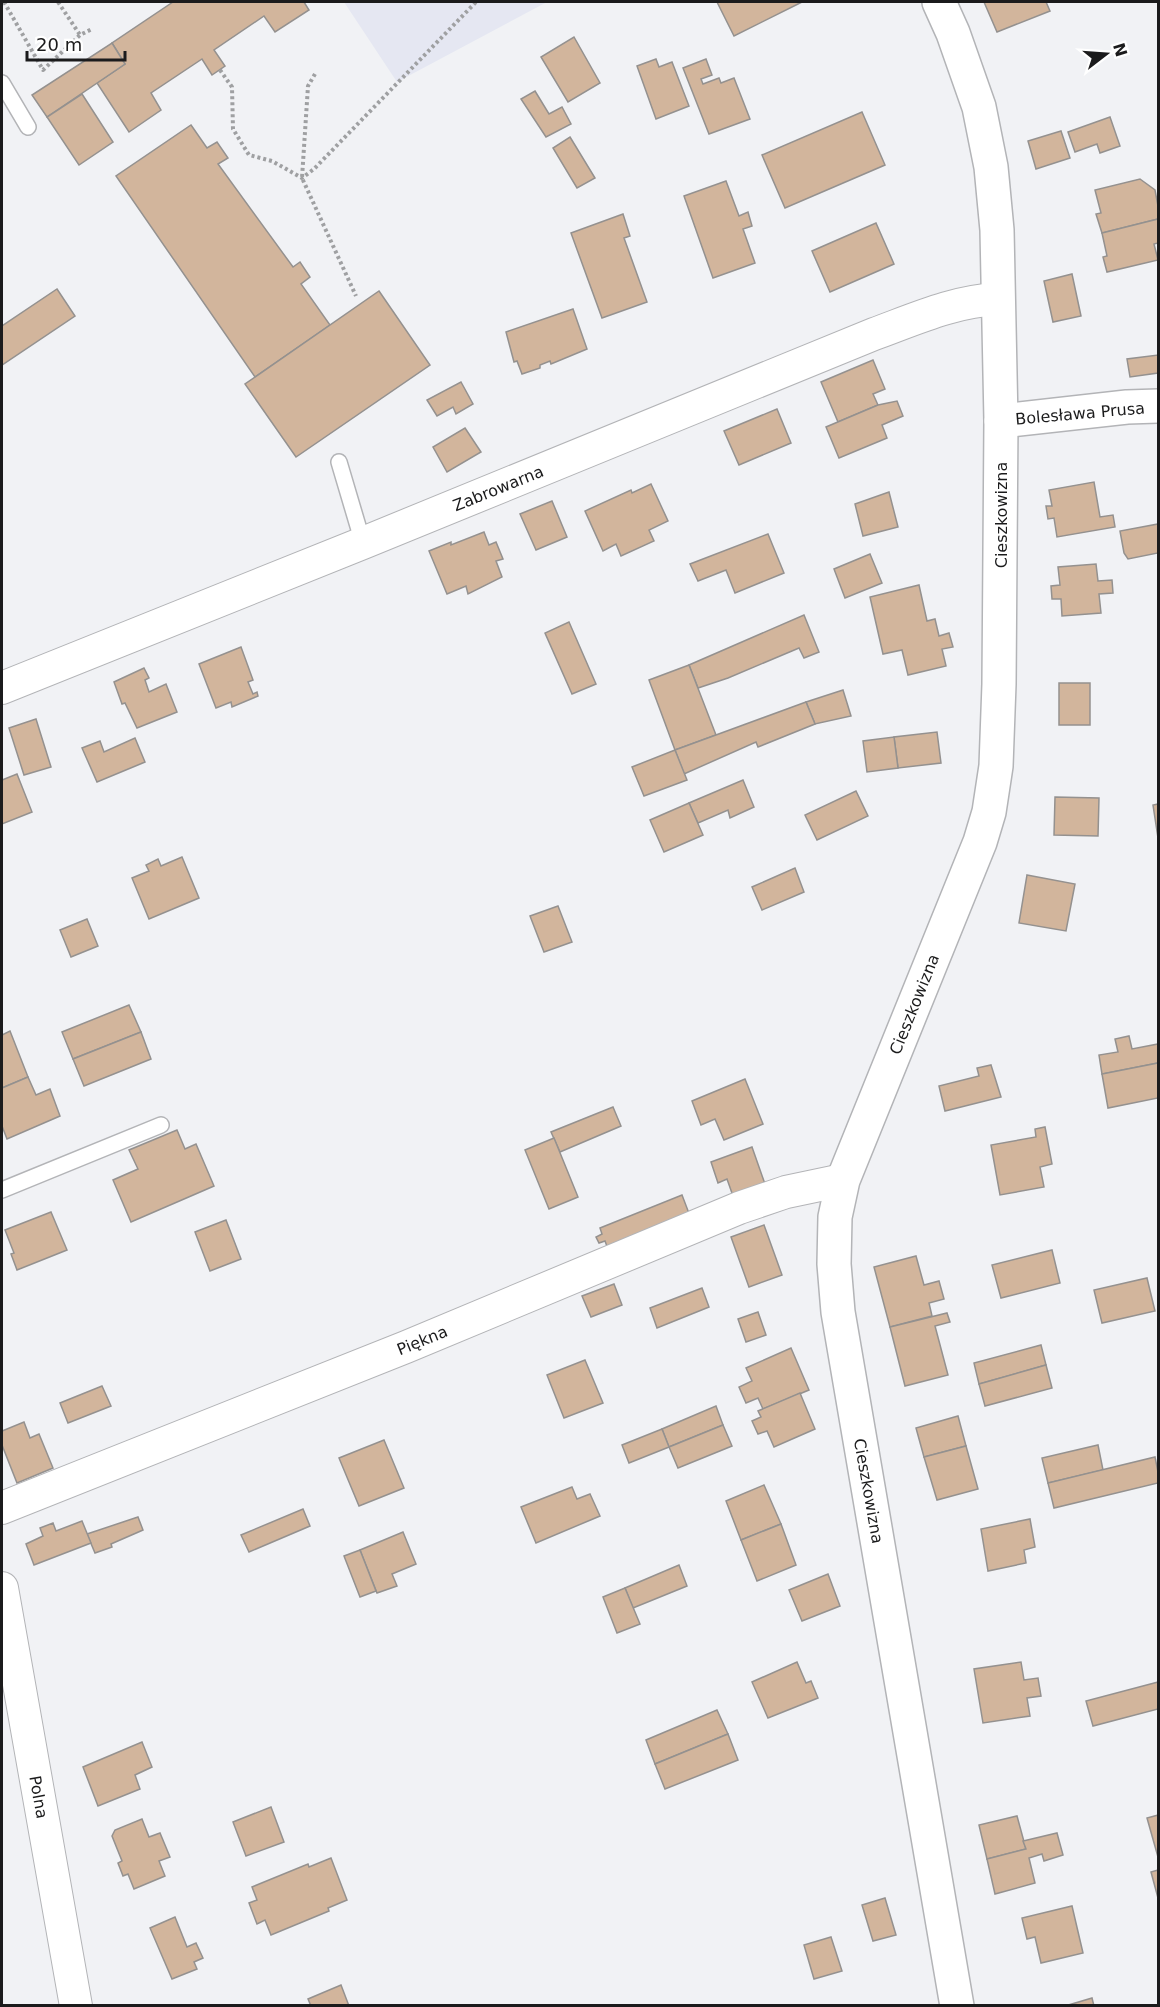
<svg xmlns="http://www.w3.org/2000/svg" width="1160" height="2007" font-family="'DejaVu Sans',sans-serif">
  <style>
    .built { fill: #e5e7f2 }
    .building { fill: #d2b59c; stroke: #94918f; stroke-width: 1.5 }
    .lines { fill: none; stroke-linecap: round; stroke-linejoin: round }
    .service-casing { stroke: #b3b4b7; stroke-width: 18 }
    .minor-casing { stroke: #b3b4b7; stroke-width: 34 }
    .tertiary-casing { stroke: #b3b4b7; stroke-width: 36 }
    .path { stroke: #9fa0a2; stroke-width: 4; stroke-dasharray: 3 3; stroke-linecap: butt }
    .service { stroke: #fff; stroke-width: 15 }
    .minor { stroke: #fff; stroke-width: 32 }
    .tertiary { stroke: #fff; stroke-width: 33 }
    .labels { text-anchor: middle; stroke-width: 4.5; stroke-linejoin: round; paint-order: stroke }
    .street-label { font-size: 16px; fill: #1b1b1c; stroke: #fff }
  </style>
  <rect width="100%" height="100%" fill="#f1f2f5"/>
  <!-- built -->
  <path class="built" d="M344,2H547L397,82Z"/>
  <!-- building -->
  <g class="building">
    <path d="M173,2H304L309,10L275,32L264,16L214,50L225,66L212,75L202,59L151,93L161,110L129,132L97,83L125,64L112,43Z"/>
    <path d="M717,2H802L734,36Z"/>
    <path d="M984,2H1046L1050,11L997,32Z"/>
    <path d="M574,37L600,83L568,102L541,57Z"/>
    <path d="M112,43L125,64L47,117L32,95Z"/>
    <path d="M656,59L659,67L672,62L689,106L656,119L637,66Z"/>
    <path d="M706,59L712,75L701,79L703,84L719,78L721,83L734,78L750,119L709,134L683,68Z"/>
    <path d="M535,91L549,114L562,107L571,124L546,137L521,99Z"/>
    <path d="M82,94L113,142L79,165L47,117Z"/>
    <path d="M862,112L885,165L785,208L762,155Z"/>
    <path d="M1110,117L1120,146L1100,153L1097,144L1075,152L1068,132Z"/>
    <path d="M191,125L207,148L217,142L228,158L218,164L293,267L300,262L310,277L301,284L330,325L255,377L116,176Z"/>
    <path d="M1061,131L1070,158L1036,169L1028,141Z"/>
    <path d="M570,137L595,178L577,188L553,148Z"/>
    <path d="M1140,179L1155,190L1158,206V219L1102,233L1096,214L1101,213L1095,190Z"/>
    <path d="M726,181L739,216L748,212L752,226L743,229L755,263L713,278L684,196Z"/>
    <path d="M623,214L630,236L624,238L647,302L602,318L571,233Z"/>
    <path d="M1158,219V243L1154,244L1158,260L1107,272L1103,257L1107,256L1102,233Z"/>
    <path d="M876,223L894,264L830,292L812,251Z"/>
    <path d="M1072,274L1081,316L1053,322L1044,281Z"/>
    <path d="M57,289L75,316L2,365V326Z"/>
    <path d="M379,291L430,365L296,457L245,384Z"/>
    <path d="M573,309L587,349L551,364L550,361L540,365V368L522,374L517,361L514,362L506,332Z"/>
    <path d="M1158,355V373L1130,377L1127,359Z"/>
    <path d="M873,360L885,389L873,394L878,405L838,422L821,382Z"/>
    <path d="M461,382L473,404L456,414L453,407L437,416L427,400Z"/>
    <path d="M897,401L903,416L882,425L887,438L839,458L826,427L878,405Z"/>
    <path d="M777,409L791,443L739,465L724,431Z"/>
    <path d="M465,428L481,452L447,472L433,447Z"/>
    <path d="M1094,482L1100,517L1113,515L1115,527L1057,537L1054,518L1048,519L1046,506H1052L1049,490Z"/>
    <path d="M651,484L668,521L649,530L654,541L621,556L616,544L603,551L585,511L631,490L632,493Z"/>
    <path d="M889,492L898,527L863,536L855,504Z"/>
    <path d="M552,501L567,537L536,550L520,514Z"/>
    <path d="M1158,524V553L1128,559L1124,553L1120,531Z"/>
    <path d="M484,532L489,545L496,542L503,559L496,561L502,577L468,594L466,586L447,594L429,551L451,542V545Z"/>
    <path d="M768,534L784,573L735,593L726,570L698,581L690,564Z"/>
    <path d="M870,554L882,583L845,598L834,569Z"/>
    <path d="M1096,564L1098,581L1112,580L1113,593L1099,594L1101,613L1062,616L1061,599H1052L1051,586L1060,585L1058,567Z"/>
    <path d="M919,585L927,621L935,619L939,636L949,633L953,647L942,649L946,666L908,675L902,650L883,654L870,597Z"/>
    <path d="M804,615L819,652L804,658L799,648L728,678L698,688L689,665Z"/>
    <path d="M569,622L596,684L572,694L545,633Z"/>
    <path d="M241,647L253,680L248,682L253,694L257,692L258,696L232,707L231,702L216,708L199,664Z"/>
    <path d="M689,665L716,735L675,750L649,680Z"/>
    <path d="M144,668L149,678L145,680L149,692L166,684L177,712L137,728L125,703L122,704L114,682Z"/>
    <rect x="1059" y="683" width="31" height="42"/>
    <path d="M843,690L851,716L815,724L806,702Z"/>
    <path d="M806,702L815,724L758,747L756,742L684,774L675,750Z"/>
    <path d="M36,719L51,767L24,775L9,728Z"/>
    <path d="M937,732L941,763L898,768L894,737Z"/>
    <path d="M894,737L898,768L867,772L863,741Z"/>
    <path d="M135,738L145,762L97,782L82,748L100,741L104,752Z"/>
    <path d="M675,750L687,780L644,796L632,767Z"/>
    <path d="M17,774L32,812L2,824V780Z"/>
    <path d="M743,780L754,807L730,818L728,810L698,823L689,803Z"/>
    <path d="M856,791L868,816L817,840L805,815Z"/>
    <path d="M1055,797L1099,798L1098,836L1054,835Z"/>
    <path d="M689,803L703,835L664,852L650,820Z"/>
    <path d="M1158,804V838L1153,805Z"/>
    <path d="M182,857L199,898L149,919L132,878L149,871L146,865L158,859L161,866Z"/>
    <path d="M795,868L804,892L762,910L752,887Z"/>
    <path d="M1027,875L1075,884L1066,931L1019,923Z"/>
    <path d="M558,906L572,942L544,952L530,916Z"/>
    <path d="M87,919L98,946L71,957L60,930Z"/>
    <path d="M129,1005L141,1032L73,1059L62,1032Z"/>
    <path d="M10,1031L28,1077L2,1088V1035Z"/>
    <path d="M141,1032L151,1059L84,1086L73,1059Z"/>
    <path d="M1129,1036L1132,1049L1158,1044V1063L1102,1074L1099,1055L1118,1052L1115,1039Z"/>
    <path d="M1158,1063V1098L1108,1108L1102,1074Z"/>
    <path d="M991,1065L1001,1097L945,1111L939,1086L979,1076L977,1068Z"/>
    <path d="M28,1077L36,1095L50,1089L60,1116L7,1139L2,1126V1088Z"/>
    <path d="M745,1079L763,1124L724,1140L715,1119L701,1125L692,1101Z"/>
    <path d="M613,1107L621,1126L560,1152L551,1132Z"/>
    <path d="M1045,1127L1052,1164L1040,1167L1044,1187L1000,1195L991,1145L1036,1137L1035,1129Z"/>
    <path d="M177,1130L185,1149L196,1144L214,1186L131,1222L113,1180L138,1169L129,1150Z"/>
    <path d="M554,1138L578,1197L549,1209L525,1150Z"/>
    <path d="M752,1147L765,1184L733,1196L727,1179L718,1183L711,1162Z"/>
    <path d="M682,1195L690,1216L608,1249L605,1241L599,1243L596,1237L602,1234L600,1228Z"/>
    <path d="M51,1212L67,1250L17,1270L11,1254L14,1253L5,1230Z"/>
    <path d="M226,1220L241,1259L210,1271L195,1232Z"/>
    <path d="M764,1225L782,1275L749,1287L731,1237Z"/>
    <path d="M1052,1250L1060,1283L1001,1298L992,1265Z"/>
    <path d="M916,1256L924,1285L939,1281L944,1299L929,1303L932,1316L890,1327L874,1267Z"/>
    <path d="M1147,1278L1155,1311L1102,1323L1094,1290Z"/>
    <path d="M614,1284L622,1305L591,1317L582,1296Z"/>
    <path d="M702,1288L709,1307L657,1328L650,1308Z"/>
    <path d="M758,1312L766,1335L746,1342L738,1319Z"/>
    <path d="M947,1313L950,1322L935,1326L948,1375L905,1386L890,1327Z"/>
    <path d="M1041,1345L1046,1365L979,1384L974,1363Z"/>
    <path d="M791,1348L809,1390L763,1409L758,1398L746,1403L739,1387L752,1381L746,1368Z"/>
    <path d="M585,1360L603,1403L564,1418L547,1375Z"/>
    <path d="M1046,1365L1052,1388L985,1406L979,1384Z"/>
    <path d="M102,1386L111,1406L68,1423L60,1403Z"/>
    <path d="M800,1393L815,1429L774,1447L767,1431L758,1434L752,1421L761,1417L758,1411Z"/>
    <path d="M716,1406L723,1425L669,1447L662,1429Z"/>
    <path d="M958,1416L966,1446L924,1457L916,1428Z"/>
    <path d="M24,1422L30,1438L39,1434L53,1468L17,1483L2,1445V1431Z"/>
    <path d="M723,1425L732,1446L678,1468L669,1447Z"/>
    <path d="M662,1429L669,1447L629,1463L622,1445Z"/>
    <path d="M384,1440L404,1488L359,1506L339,1458Z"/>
    <path d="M1098,1445L1103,1470L1048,1483L1042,1458Z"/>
    <path d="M966,1446L978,1489L937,1500L924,1457Z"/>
    <path d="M1155,1457L1158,1472V1483L1054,1508L1048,1483Z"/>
    <path d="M764,1485L781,1524L741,1540L726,1501Z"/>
    <path d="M572,1487L577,1499L590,1494L600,1516L536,1543L521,1507Z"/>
    <path d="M303,1509L310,1526L249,1552L241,1535Z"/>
    <path d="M138,1517L143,1530L111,1544L112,1547L95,1553L87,1534Z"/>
    <path d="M1030,1519L1035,1547L1024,1550L1026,1563L988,1571L981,1529Z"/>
    <path d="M82,1521L91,1543L34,1565L26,1544L43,1536L40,1528L53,1523L56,1531Z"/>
    <path d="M781,1524L796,1565L757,1581L741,1540Z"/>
    <path d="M403,1532L416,1564L392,1574L397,1586L377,1593L360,1550Z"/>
    <path d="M360,1550L376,1591L360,1597L344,1556Z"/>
    <path d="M679,1565L687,1586L633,1608L625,1588Z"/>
    <path d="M828,1574L840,1606L802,1621L789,1590Z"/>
    <path d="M625,1588L640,1624L617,1633L603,1597Z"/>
    <path d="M797,1662L806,1683L811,1681L818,1698L768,1718L752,1682Z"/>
    <path d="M1021,1662L1024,1680L1038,1678L1041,1696L1027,1698L1030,1716L983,1723L974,1669Z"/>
    <path d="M1158,1682V1709L1093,1726L1086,1701Z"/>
    <path d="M717,1710L728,1734L655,1764L646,1740Z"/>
    <path d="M728,1734L738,1760L665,1789L655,1764Z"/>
    <path d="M142,1742L152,1767L135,1775L140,1789L98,1806L83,1767Z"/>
    <path d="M271,1807L284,1842L246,1856L233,1822Z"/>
    <path d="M1158,1815V1857L1147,1818Z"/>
    <path d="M1017,1816L1026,1849L987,1859L979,1825Z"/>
    <path d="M142,1819L149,1837L160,1833L170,1857L159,1861L165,1876L134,1889L128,1874L123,1876L118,1863L122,1861L112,1836L115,1830Z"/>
    <path d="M1057,1833L1063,1855L1044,1861L1042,1854L1029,1858L1035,1883L995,1894L987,1859L1026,1849L1023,1841Z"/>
    <path d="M331,1858L347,1900L328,1908L329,1911L271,1935L265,1920L257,1924L249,1903L257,1900L252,1887L308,1864L309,1867Z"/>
    <path d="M1158,1870V1898L1151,1872Z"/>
    <path d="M885,1898L896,1935L873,1941L862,1905Z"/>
    <path d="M1072,1906L1083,1953L1041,1963L1035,1937L1027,1939L1022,1918Z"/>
    <path d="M175,1917L187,1947L196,1943L203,1958L194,1962L197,1969L172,1979L150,1928Z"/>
    <path d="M831,1937L842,1971L814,1979L804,1945Z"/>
    <path d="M341,1985L349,2006H311L308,1999Z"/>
    <path d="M1092,1998L1094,2006H1065Z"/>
  </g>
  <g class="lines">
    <defs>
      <g id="service">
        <path d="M2,83L28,127"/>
        <path d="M339,462L363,543"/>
        <path d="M2,1190L161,1125"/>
      </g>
      <g id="minor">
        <path d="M2,688L363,543L874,334C915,319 954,301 998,299"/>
        <path d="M2,1508L406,1347L739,1208L786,1192L843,1180"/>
        <path d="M2,1588L76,2006"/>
      </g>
      <g id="tertiary">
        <path d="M939,2L953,33L979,107L991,167L997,230L1001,421L999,684L996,766L989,812L980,842L843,1180L835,1217L834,1264L838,1312L957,2006"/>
        <path d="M1001,421L1127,407L1158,406"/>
      </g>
    </defs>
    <!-- service casing -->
    <use href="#service" class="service-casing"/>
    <!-- minor casing -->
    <use href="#minor" class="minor-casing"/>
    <!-- tertiary casing -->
    <use href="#tertiary" class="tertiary-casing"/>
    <!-- path -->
    <g class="path">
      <path d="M4,2L43,70L80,35L92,29"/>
      <path d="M58,2L80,35"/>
      <path d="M220,70L232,87L233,129L249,155L272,161L302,178L314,169L476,2"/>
      <path d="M315,74L308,86L302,178L356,296"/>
    </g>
    <!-- service -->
    <use href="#service" class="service"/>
    <!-- minor -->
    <use href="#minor" class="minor"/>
    <!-- tertiary -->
    <use href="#tertiary" class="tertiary"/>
  </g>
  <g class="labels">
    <!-- street labels -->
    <g class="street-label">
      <text transform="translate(1080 413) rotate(-5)" y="6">Bolesława Prusa</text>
      <text transform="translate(498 488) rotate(-22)" y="6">Zabrowarna</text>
      <text transform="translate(1001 515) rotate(-90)" y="6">Cieszkowizna</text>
      <text transform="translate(914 1004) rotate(-68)" y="6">Cieszkowizna</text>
      <text transform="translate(422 1340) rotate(-22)" y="6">Piękna</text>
      <text transform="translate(869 1491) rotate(80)" y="6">Cieszkowizna</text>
      <text transform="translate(39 1797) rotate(80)" y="6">Polna</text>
    </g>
  </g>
  <!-- border -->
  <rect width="1160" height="2007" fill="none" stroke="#1b1b1c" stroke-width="6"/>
  <!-- north arrow -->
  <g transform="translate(1106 54) rotate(73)" stroke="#ffffff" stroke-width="4.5" paint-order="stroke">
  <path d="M0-4.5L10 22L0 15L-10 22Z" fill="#1b1b1c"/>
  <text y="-9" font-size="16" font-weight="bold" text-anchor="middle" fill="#1b1b1c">N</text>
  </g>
  <!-- scale -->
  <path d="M27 51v9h98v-9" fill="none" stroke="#1b1b1c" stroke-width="3"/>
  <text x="36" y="51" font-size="18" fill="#1b1b1c" stroke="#ffffff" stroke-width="4.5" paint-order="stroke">20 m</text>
</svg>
